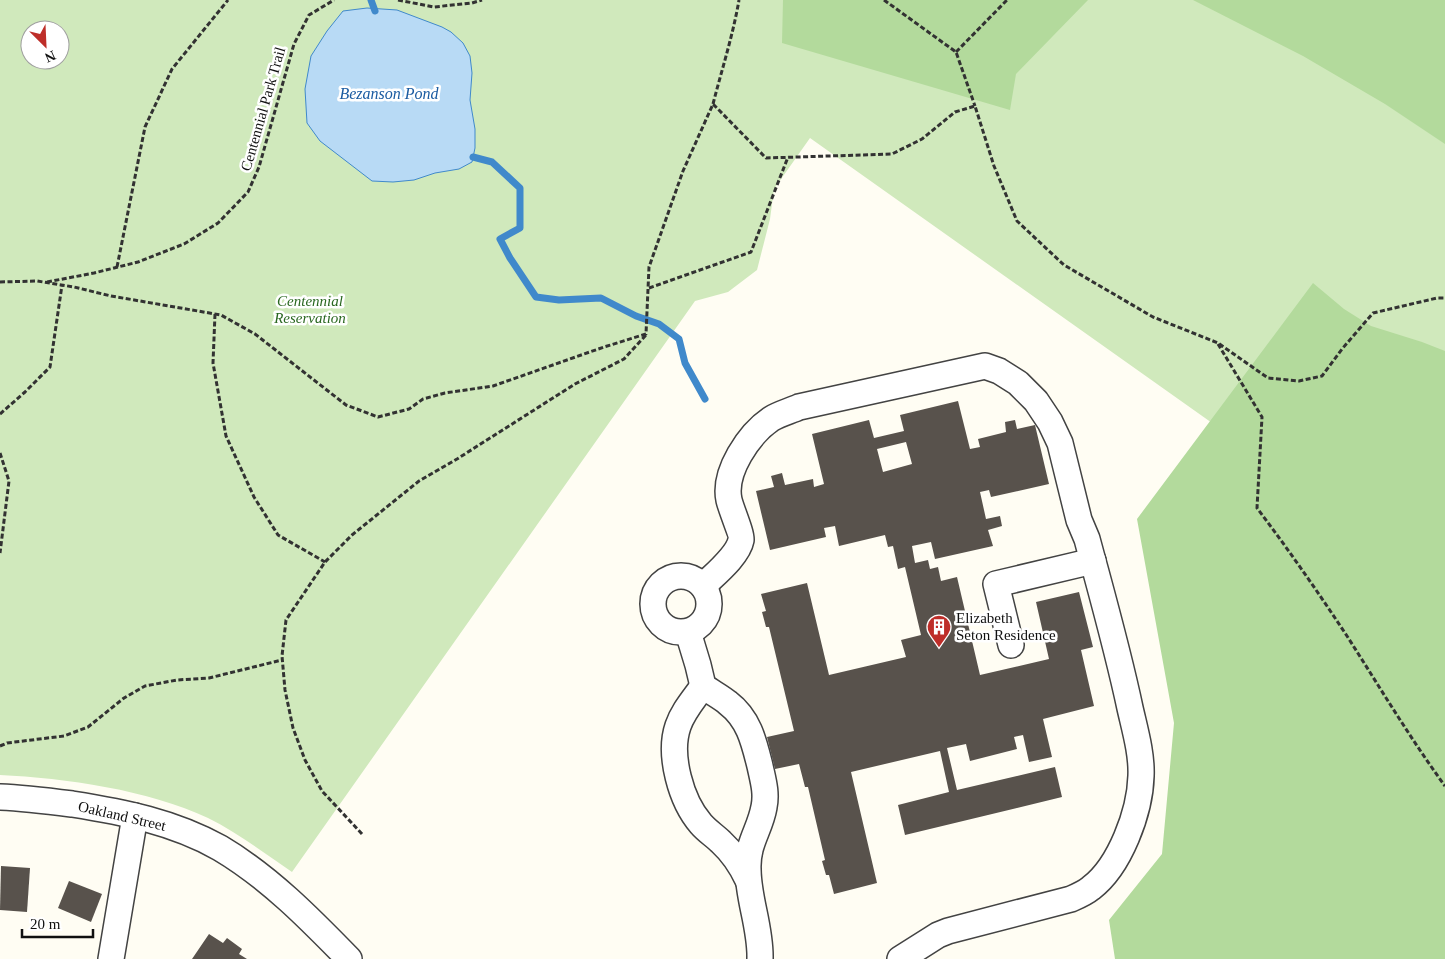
<svg xmlns="http://www.w3.org/2000/svg" width="1445" height="959" font-family="Georgia,serif">
  <style>
    .green { fill: #d0e9bc; fill-rule: evenodd }
    .forest { fill: #b3da9c }
    .water { fill: #b8daf5; stroke: #4089cb }
    .lines { fill: none; stroke-linecap: round; stroke-linejoin: round }
    .stream { stroke: #4089cb; stroke-width: 7 }
    .building { fill: #58524c; fill-rule: evenodd }
    .minor-casing { stroke: #434343; stroke-width: 28 }
    .path { stroke: #323232; stroke-width: 3; stroke-dasharray: 5 2.5; stroke-linecap: butt }
    .minor { stroke: #fff; stroke-width: 25 }
    .labels { text-anchor: middle; stroke-width: 5; stroke-linejoin: round; paint-order: stroke }
    .street-label { font-size: 15px; fill: #101010; stroke: #fff }
    .park-label { font-size: 15px; font-style: italic; fill: #296720; stroke: #fff }
    .poi-label { font-size: 15px; fill: #101010; stroke: #fff; text-anchor: start }
    .water-label { font-size: 16px; font-style: italic; fill: #1a5ba1; stroke: #fff }
  </style>
  <rect width="100%" height="100%" fill="#fffdf3"/>
  <!-- green -->
  <path class="green" d="M0,0H1445V959L1391,550L810,138L774,189L770,219L757,270L728,292L695,301L292,872C264,853 238,833 208,818C149,790 65,778 0,775ZM30,30H60V60H30Z"/>
  <!-- forest -->
  <g class="forest">
    <path d="M783,0H1088L1016,74L1010,110L782,43Z"/>
    <path d="M1193,0H1445V144L1385,104L1303,56Z"/>
    <path d="M1313,283L1344,309L1371,326L1422,342L1445,351V959H1115L1109,920L1162,854L1174,723L1137,519Z"/>
  </g>
  <!-- water -->
  <path class="water" d="M367,8L397,10L442,27L451,32L463,43L470,56L472,73L470,100L475,129V148L472,162L459,169L435,173L414,180L393,182L372,181L320,141L307,123L305,89L311,56L327,31L343,11Z"/>
  <g class="lines">
    <!-- stream -->
    <g class="stream">
      <path d="M371,0L375,11"/>
      <path d="M473,157L492,162L520,188V228L500,239L510,258L536,297L559,300L601,298L636,316L659,324L679,339L685,363L705,399"/>
    </g>
  </g>
  <!-- building -->
  <g class="building">
    <path d="M958,401L970,449L980,447L978,439L1006,432L1005,422L1015,420L1017,429L1035,425L1049,484L991,497L989,490L980,492L986,519L1000,516L1002,526L988,530L993,546L935,559L931,542L912,546L915,563L928,560L930,569L938,567L941,581L957,577L980,675L1049,659L1036,602L1079,592L1093,647L1081,650L1094,706L1043,719L1052,757L1029,762L1023,735L1014,737L1017,749L970,761L966,744L947,748L957,790L1055,767L1062,797L905,835L898,805L949,792L940,751L851,772L877,883L834,894L829,875H826L822,861L825,860L808,787H805L799,764L775,769L767,737L794,731L769,627H766L762,612L766,611L761,594L807,583L829,675L906,657L901,640L921,635L905,567L898,569L893,546L888,547L885,535L839,546L835,526L824,528L826,537L770,550L756,491L774,487L771,476L782,473L785,485L813,479L814,487L824,484L812,434L869,420L874,438L904,431L900,415ZM906,442L912,464L883,472L877,449Z"/>
    <path d="M1,866L30,868L27,912L0,910Z"/>
    <path d="M69,881L102,894L91,922L58,908Z"/>
    <path d="M209,934L223,943L227,938L242,949L239,954L247,959H192Z"/>
  </g>
  <g class="lines">
    <defs>
      <g id="minor">
        <circle cx="681" cy="604" r="28"/>
        <path d="M703,586C714,575 738,556 741,540C742,534 731,509 729,500C723,472 749,434 771,419C779,414 790,411 799,407L985,366L999,371L1018,383L1036,401L1050,422L1060,443L1079,520L1087,539C1102,595 1118,651 1130,708C1135,730 1142,754 1141,776C1140,812 1120,866 1091,888C1085,893 1078,896 1071,899L948,931L938,935L900,959"/>
        <path d="M688,632L698,665L703,686C711,692 721,697 728,703C749,719 754,742 760,766C763,780 767,793 764,807C760,830 747,843 748,869C748,899 761,928 760,959"/>
        <path d="M1011,645L996,584L1093,561"/>
        <path d="M703,686C694,699 683,711 678,726C668,755 681,801 701,824C707,831 715,836 721,842C733,853 741,865 748,880"/>
        <path d="M0,797C24,798 48,801 72,804C123,812 174,822 220,848C269,877 310,919 349,959"/>
        <path d="M111,959L135,816"/>
      </g>
    </defs>
    <!-- minor casing -->
    <use href="#minor" class="minor-casing"/>
    <!-- path -->
    <g class="path">
      <path d="M398,0L434,7L472,3L482,0"/>
      <path d="M884,0L956,52L975,106"/>
      <path d="M956,52L1007,0"/>
      <path d="M713,104C722,69 733,35 739,0"/>
      <path d="M117,267L145,127L172,69L228,0"/>
      <path d="M0,282L37,281L74,287L111,296L221,315L255,334L346,405L378,417L409,409L423,399L445,393L493,386L604,347L646,334L649,267L683,171L713,104L766,158L892,154L922,139L955,112L975,106L994,166L1017,221L1064,265L1153,317L1218,343L1268,378L1299,381L1322,376L1342,349L1373,313L1437,298H1445"/>
      <path d="M47,282L94,273L138,262L184,244L218,223L248,192L259,167L294,44L309,15L334,0"/>
      <path d="M649,288L751,252L788,157"/>
      <path d="M215,314L213,363L226,436L254,497L278,535L325,562"/>
      <path d="M1218,344L1262,417L1257,508C1288,549 1318,592 1347,636C1379,686 1410,738 1445,786"/>
      <path d="M0,414L25,392L50,367L62,285"/>
      <path d="M0,453L9,481L0,553"/>
      <path d="M0,746L7,743L64,736L88,727L124,698L145,686L177,680L209,678L282,660"/>
      <path d="M362,834L322,791L305,760L293,728L285,690L282,656L286,620L325,562L352,535L419,481L457,459L575,384L624,359L646,335"/>
    </g>
    <!-- minor -->
    <use href="#minor" class="minor"/>
  </g>
  <!-- icons -->
  <defs>
    <symbol id="building-pin" viewBox="-11 -11 22 30"><path d="M0 17L-7.5 6A9.5 9.5 0 1 1 7.5 6Z" fill="#be2e29" stroke="#fff"/><path d="M-4-6H4V6H1V3H-1V6H-4ZM-2.5-4.3h1.7v1.8h-1.7ZM.8-4.3h1.7v1.8H.8ZM-2.5-1h1.7V.8h-1.7ZM.8-1h1.7V.8H.8Z" fill="#fff"/></symbol>
  </defs>
  <g fill-rule="evenodd">
    <use href="#building-pin" x="925" y="613" width="28" height="38"/>
  </g>
  <g class="labels">
    <!-- street labels -->
    <g class="street-label">
      <text transform="translate(263 109) rotate(-74)" y="5">Centennial Park Trail</text>
      <text transform="translate(122 816) rotate(13)" y="5">Oakland Street</text>
    </g>
    <!-- park labels -->
    <g class="park-label">
      <text x="310" y="306">Centennial<tspan x="310" dy="17">Reservation</tspan></text>
    </g>
    <!-- poi labels -->
    <g class="poi-label">
      <text x="956" y="623">Elizabeth<tspan x="956" dy="17">Seton Residence</tspan></text>
    </g>
    <!-- water labels -->
    <g class="water-label">
      <text x="389" y="99">Bezanson Pond</text>
    </g>
  </g>
  <!-- north arrow -->
  <g transform="translate(45 45) rotate(156)"><circle r="24" fill="#ffffff" stroke="#9f9f9f"/>
  <path d="M0-4L9 19L0 12L-9 19Z" fill="#be2e29"/>
  <text y="-8" font-size="14" font-weight="bold" text-anchor="middle" fill="#101010">N</text>
  </g>
  <!-- scale -->
  <path d="M22 929v8h71v-8" fill="none" stroke="#101010" stroke-width="2.5"/>
  <text x="30" y="929" font-size="15" fill="#101010" stroke="#ffffff" stroke-width="4" paint-order="stroke">20 m</text>
</svg>
